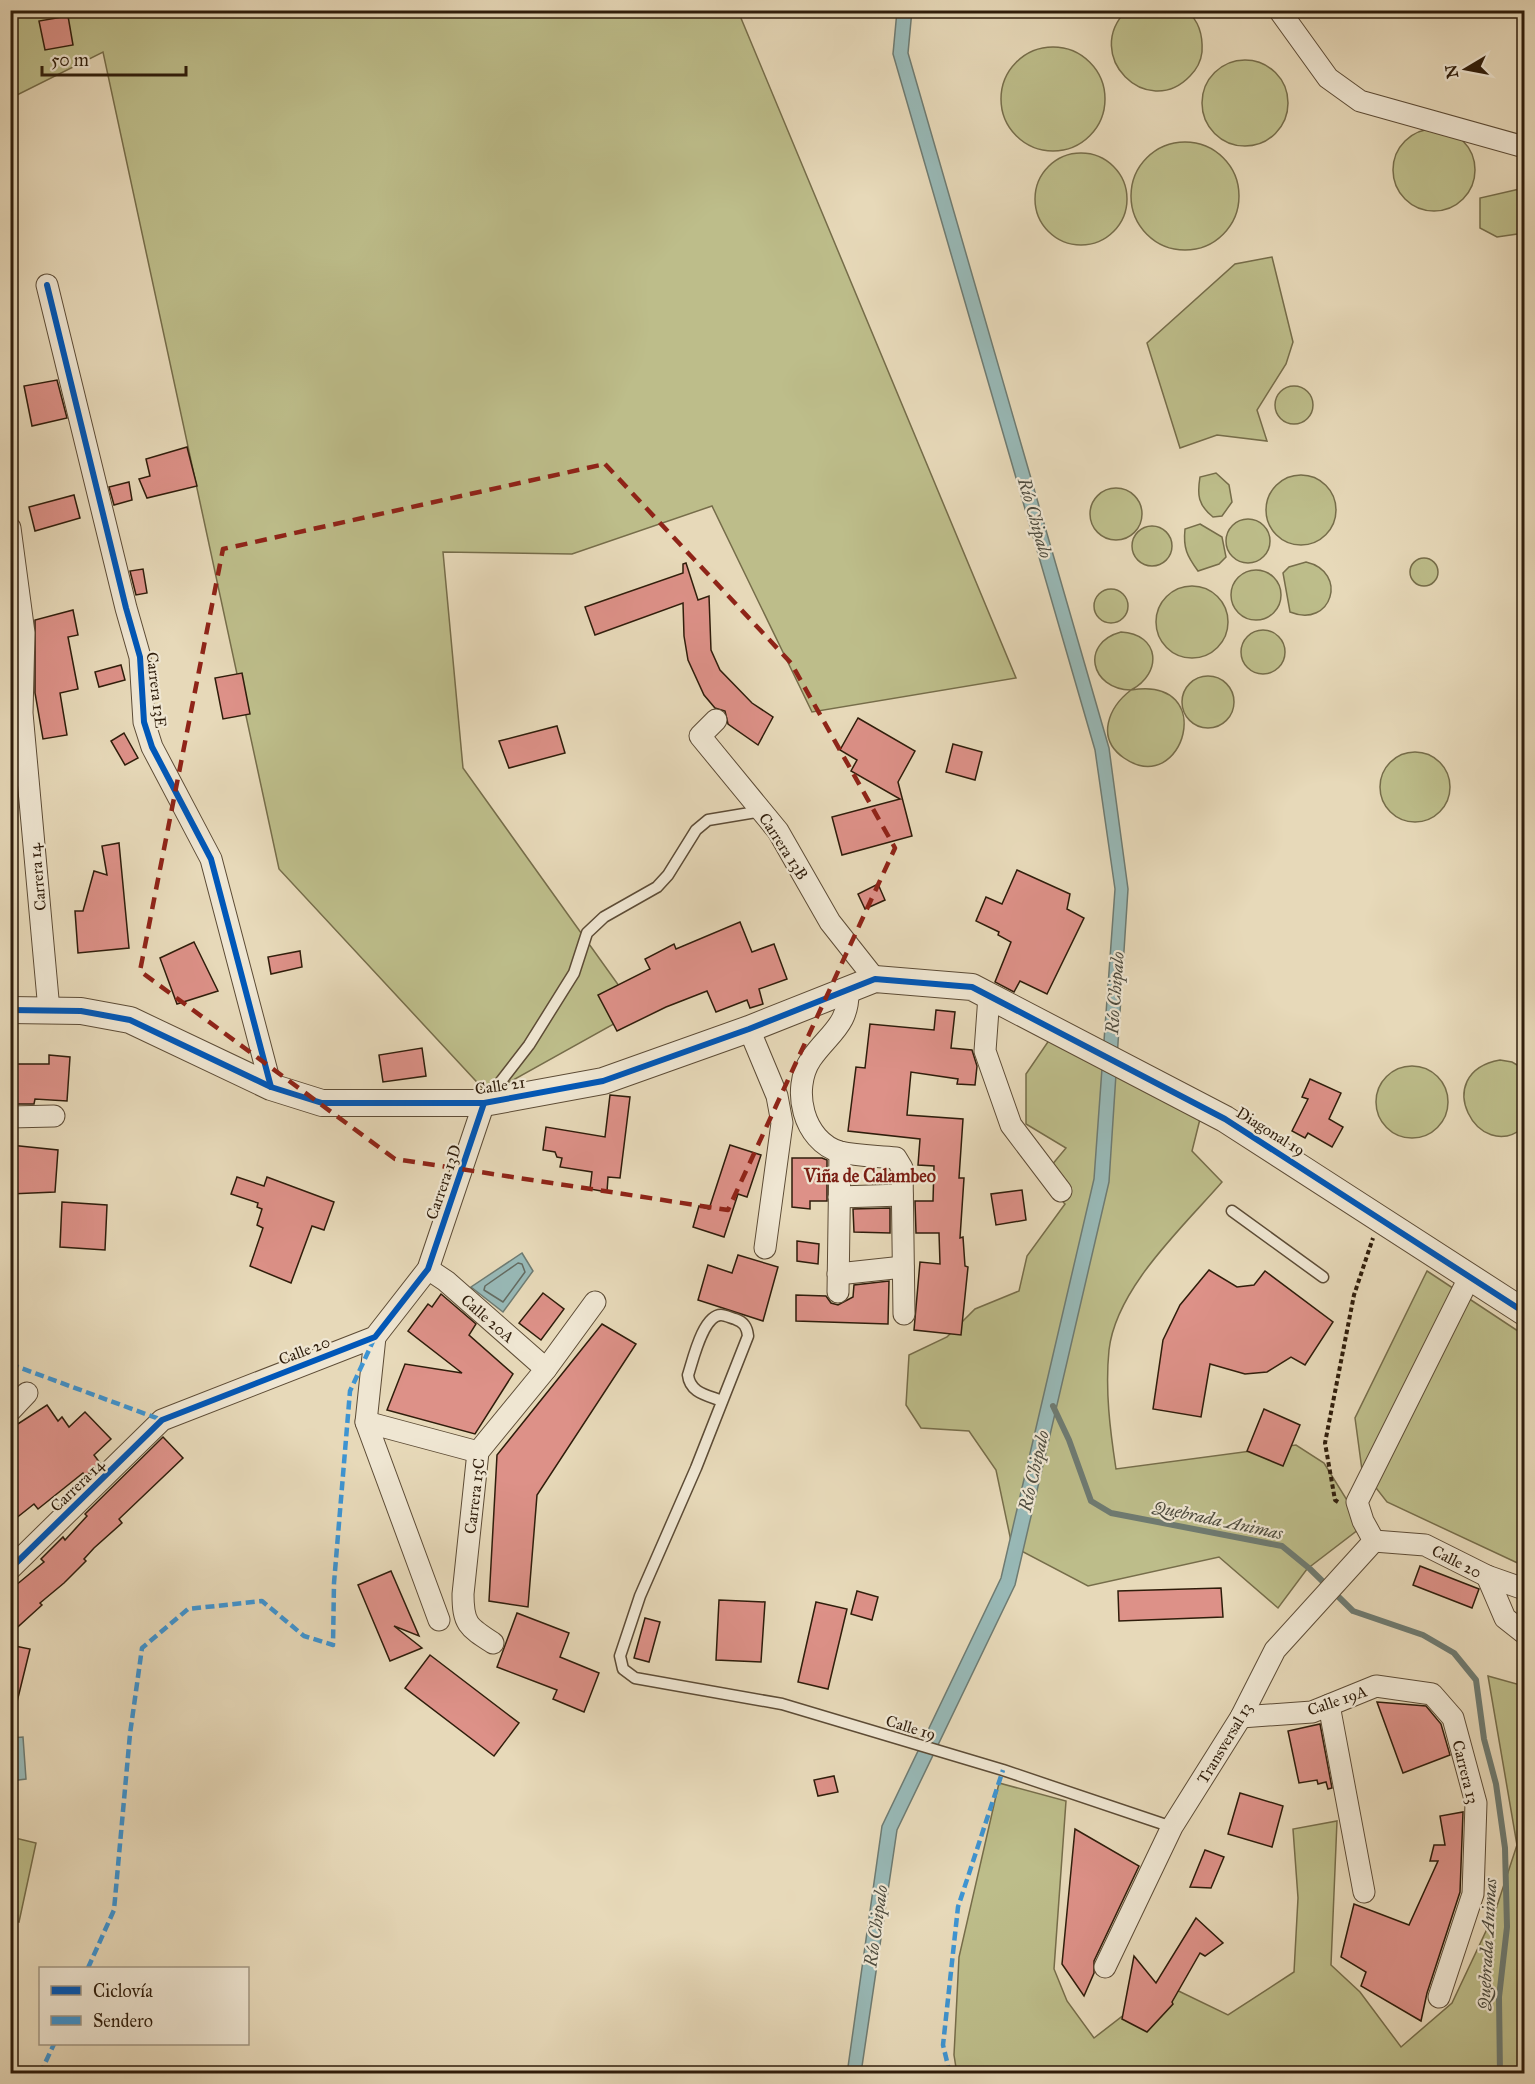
<svg xmlns="http://www.w3.org/2000/svg" width="1535" height="2084" font-family="'IM FELL Great Primer',serif">
  <style>
    .green { fill: #bdbd8a; stroke: #766d4a; stroke-width: 1.5 }
    .water { fill: #98b9b7; stroke: #6e7b72; stroke-width: 1.5 }
    .lines { fill: none; stroke-linecap: round; stroke-linejoin: round }
    .shore { stroke: #646b61; stroke-width: 1.5 }
    .stream { stroke: #6e7b72; stroke-width: 6 }
    .building { fill: #dd9188; stroke: #2f1d0b; stroke-width: 1.5 }
    .service-casing { stroke: #5d4c36; stroke-width: 13 }
    .minor-casing { stroke: #5d4c36; stroke-width: 23 }
    .tertiary-casing { stroke: #5d4c36; stroke-width: 28 }
    .path { stroke: #2f1d0b; stroke-width: 4; stroke-dasharray: 4.5 3; stroke-linecap: butt }
    .service { stroke: #efe6d2; stroke-width: 10 }
    .minor { stroke: #efe6d2; stroke-width: 21 }
    .tertiary { stroke: #efe6d2; stroke-width: 26 }
    .quiet { stroke: #3d94d2; stroke-width: 4.5; stroke-dasharray: 9 4.5; stroke-linecap: butt }
    .cycleway-casing { stroke: #efe6d2; stroke-width: 10 }
    .cycleway { stroke: #0057b8; stroke-width: 6 }
    .marked { fill: none; stroke: #8f2418; stroke-width: 4.5; stroke-dasharray: 12 8; stroke-linejoin: round }
    .labels { text-anchor: middle; stroke-width: 4.5; stroke-linejoin: round; paint-order: stroke }
    .street-label { font-size: 16px; fill: #2f1d0b; stroke: #efe6d2 }
    .water-label { font-size: 18px; font-style: italic; fill: #4e4c3f; stroke: #efe6d2 }
    .neighbourhood-label { font-size: 18px; font-weight: bold; fill: #7a1f14; stroke: #efe6d2 }
  </style>
  <rect width="100%" height="100%" fill="#e7d9b9"/>
  <filter id="stains"><feTurbulence type="fractalNoise" baseFrequency=".00333" numOctaves="4"/><feColorMatrix values="0 0 0 0 .2 0 0 0 0 .09 0 0 0 0 .02 0 0 0 .5 -.17"/></filter>
  <radialGradient id="worn" r=".72"><stop offset=".6" stop-color="#630" stop-opacity="0"/><stop offset="1" stop-color="#630" stop-opacity=".3"/></radialGradient>
  <!-- green -->
  <g class="green">
    <path d="M1127,10L1187,11C1199,21 1203,36 1202,52C1201,61 1196,70 1190,76C1147,121 1081,55 1127,10Z"/>
    <path d="M11,11H738L1016,678L812,712L712,506L572,554L443,552L463,768L637,1011L488,1094L279,869L103,52L11,98Z"/>
    <circle cx="1053" cy="99" r="52"/>
    <circle cx="1245" cy="103" r="43"/>
    <circle cx="1434" cy="170" r="41"/>
    <circle cx="1185" cy="196" r="54"/>
    <circle cx="1081" cy="199" r="46"/>
    <path d="M1524,188V233L1497,237L1480,228V198Z"/>
    <path d="M1272,257L1293,342L1286,364L1257,410L1267,441L1217,435L1180,448L1147,343L1235,264Z"/>
    <circle cx="1294" cy="405" r="19"/>
    <path d="M1216,473L1229,485L1232,502L1222,516L1213,517C1198,505 1197,495 1200,477Z"/>
    <circle cx="1301" cy="510" r="35"/>
    <circle cx="1116" cy="514" r="26"/>
    <circle cx="1248" cy="541" r="22"/>
    <path d="M1200,524L1222,537L1226,557L1219,564L1198,571C1187,556 1183,548 1185,529Z"/>
    <circle cx="1152" cy="546" r="20"/>
    <circle cx="1424" cy="572" r="14"/>
    <path d="M1306,562C1349,572 1332,629 1290,612L1283,573L1289,567Z"/>
    <circle cx="1256" cy="595" r="25"/>
    <circle cx="1192" cy="622" r="36"/>
    <circle cx="1111" cy="606" r="17"/>
    <circle cx="1263" cy="652" r="22"/>
    <path d="M1121,632C1160,634 1163,673 1131,690C1219,675 1184,799 1124,758C1095,738 1109,707 1131,690C1090,689 1080,643 1121,632Z"/>
    <circle cx="1208" cy="702" r="26"/>
    <circle cx="1415" cy="787" r="35"/>
    <path d="M1054,1033L1200,1119L1192,1151L1222,1182C1183,1227 1116,1288 1109,1350C1105,1390 1110,1430 1116,1469L1296,1445L1324,1463L1363,1526L1307,1569L1278,1608L1219,1557L1088,1586L1012,1546L996,1470L969,1431L921,1428L906,1405L909,1355L947,1337L975,1309L1019,1291L1027,1256L1065,1204L1041,1178L1066,1148L1026,1124V1074Z"/>
    <path d="M1500,1060L1512,1062L1524,1069V1127C1479,1166 1428,1073 1500,1060Z"/>
    <circle cx="1412" cy="1102" r="36"/>
    <path d="M1427,1271L1524,1335V1566L1387,1502L1362,1470L1355,1418Z"/>
    <path d="M1488,1676L1524,1686V2073L957,2074L954,2055L959,1957L999,1783L1066,1801L1054,1969L1067,2001L1094,2038L1164,1984L1228,2015L1294,1972L1298,1898L1293,1829L1337,1821L1331,1965L1360,1992L1401,2047L1452,2003L1495,1912L1517,1845Z"/>
    <path d="M11,1837L36,1843L19,1922L11,1920Z"/>
  </g>
  <!-- water -->
  <g class="water">
    <path d="M912,10L908,53L1109,748L1128,889L1109,1182L1015,1585L897,1830L861,2073L847,2074L882,1826L1001,1578L1094,1179L1115,889L1095,750L893,54L897,11Z"/>
    <path d="M522,1253L533,1271L503,1312L471,1287Z"/>
    <path d="M23,1737L26,1779L11,1781V1738Z"/>
  </g>
  <g class="lines">
    <!-- shore -->
    <path class="shore" d="M518,1263L522,1264L525,1272L503,1302L484,1290L485,1286Z"/>
    <!-- stream -->
    <path class="stream" d="M1053,1406L1069,1440L1091,1501L1111,1513L1282,1546L1310,1569L1353,1611L1423,1635L1454,1653L1476,1680L1484,1739L1496,1784L1505,1848L1507,1927L1499,1997L1500,2074"/>
  </g>
  <!-- building -->
  <g class="building">
    <path d="M68,16L73,45L45,50L39,21Z"/>
    <path d="M57,380L67,418L32,426L24,386Z"/>
    <path d="M187,447L197,486L147,498L139,479L150,476L146,459Z"/>
    <path d="M129,482L132,500L114,505L109,487Z"/>
    <path d="M74,495L80,518L35,531L29,507Z"/>
    <path d="M686,563L698,600L709,596L711,650L720,670L752,703L773,717L758,745L728,724L725,711L715,708L704,695L688,660L684,636L683,603L595,635L585,607L683,573V564Z"/>
    <path d="M143,569L147,593L136,595L130,571Z"/>
    <path d="M73,610L78,635L68,637L78,689L60,693L67,735L43,739L35,693V620Z"/>
    <path d="M121,665L125,680L99,687L95,672Z"/>
    <path d="M242,673L250,714L223,719L215,678Z"/>
    <path d="M858,718L915,751L898,782L912,836L842,855L832,817L900,799L851,771L857,760L840,750Z"/>
    <path d="M557,726L565,753L509,768L499,741Z"/>
    <path d="M124,733L138,758L125,765L111,741Z"/>
    <path d="M953,744L982,752L975,780L946,772Z"/>
    <path d="M119,843L129,948L78,953L75,911H83L94,871L107,875L102,846Z"/>
    <path d="M1017,870L1070,894L1067,909L1084,918L1047,994L1020,981L1014,992L995,982L1011,942L998,935L999,932L976,921L986,897L1002,904Z"/>
    <path d="M878,884L885,900L865,909L858,894Z"/>
    <path d="M740,922L752,952L774,944L787,979L759,989L763,1004L750,1008L747,1000L716,1012L707,991L666,1007L617,1031L598,995L650,969L645,959L674,944L676,949Z"/>
    <path d="M194,942L218,991L177,1004L160,958Z"/>
    <path d="M300,951L302,967L271,974L268,957Z"/>
    <path d="M936,1010L955,1012L951,1048L972,1050L977,1066L975,1085L957,1084L958,1079L911,1072L907,1115L963,1119L959,1178H964L960,1238L963,1237L965,1266L968,1267L961,1335L914,1330L920,1262L940,1264L939,1233H916L915,1201H933L934,1166L918,1165L920,1139L848,1131L856,1067L865,1068L870,1024L934,1030Z"/>
    <path d="M422,1048L426,1076L383,1082L379,1055Z"/>
    <path d="M49,1055L70,1057L67,1101L35,1099L34,1104H10V1064H49Z"/>
    <path d="M1310,1079L1341,1093L1329,1119L1343,1127L1332,1147L1308,1133L1305,1138L1292,1131L1308,1099L1302,1097Z"/>
    <path d="M610,1095L630,1097L620,1178L608,1177L607,1192L590,1189L592,1172L560,1167L562,1158L557,1157L555,1152L543,1150L546,1127L605,1137Z"/>
    <path d="M10,1145L58,1150L55,1192L10,1194Z"/>
    <path d="M730,1145L761,1155L747,1197L738,1194L724,1237L693,1227L699,1206L709,1209Z"/>
    <path d="M792,1158H822L827,1160V1201H810V1209L792,1207Z"/>
    <path d="M237,1177L264,1186L267,1177L334,1202L324,1230L312,1226L291,1283L250,1266L263,1228L257,1225L262,1209L257,1207L258,1203L231,1194Z"/>
    <path d="M1022,1190L1026,1220L996,1225L991,1194Z"/>
    <path d="M62,1202L107,1205L105,1250L60,1247Z"/>
    <path d="M890,1208V1233L854,1232L853,1209Z"/>
    <path d="M797,1241L819,1244L818,1264L797,1261Z"/>
    <path d="M738,1255L778,1267L763,1321L698,1300L708,1265L732,1273Z"/>
    <path d="M1209,1270L1237,1287L1254,1285L1265,1271L1333,1322L1305,1365L1291,1357L1267,1372L1245,1374L1210,1364L1201,1417L1153,1409L1163,1340L1180,1305Z"/>
    <path d="M889,1281L888,1324L796,1321V1295L826,1296L831,1303L838,1305L853,1297L854,1285Z"/>
    <path d="M543,1293L564,1309L541,1340L519,1323Z"/>
    <path d="M441,1294L476,1324L469,1335L513,1374L475,1434L387,1410L405,1364L462,1373L408,1331L428,1304L432,1307Z"/>
    <path d="M602,1324L636,1344L537,1495L528,1607L489,1601L497,1455Z"/>
    <path d="M47,1405L58,1421L62,1417L69,1427L85,1412L111,1439L94,1455L100,1463L86,1476L83,1473L38,1509L34,1504L10,1523V1429Z"/>
    <path d="M1264,1409L1300,1425L1283,1466L1247,1451Z"/>
    <path d="M163,1437L183,1458L119,1519L122,1523L94,1548L84,1559L86,1561L64,1583L40,1603L42,1605L10,1634V1590L44,1562L41,1559L63,1537L65,1540L87,1516L85,1514Z"/>
    <path d="M1420,1566L1479,1589L1472,1608L1413,1585Z"/>
    <path d="M391,1571L419,1636L394,1626L422,1648L390,1661L358,1585Z"/>
    <path d="M1221,1588L1223,1617L1119,1621L1118,1591Z"/>
    <path d="M857,1591L878,1597L872,1620L851,1614Z"/>
    <path d="M719,1600L765,1602L761,1662L716,1660Z"/>
    <path d="M816,1602L847,1609L828,1689L798,1682Z"/>
    <path d="M517,1613L569,1633L560,1657L599,1673L584,1712L553,1699L557,1690L497,1667Z"/>
    <path d="M645,1618L660,1622L649,1662L634,1658Z"/>
    <path d="M10,1645L30,1649L16,1706H10Z"/>
    <path d="M430,1655L519,1723L494,1756L405,1688Z"/>
    <path d="M1377,1702L1426,1706L1441,1724L1450,1755L1403,1773Z"/>
    <path d="M1320,1724L1332,1788L1328,1789L1326,1782L1318,1784L1317,1780L1299,1783L1288,1731Z"/>
    <path d="M834,1776L838,1792L818,1796L814,1780Z"/>
    <path d="M1240,1793L1283,1806L1272,1847L1228,1834Z"/>
    <path d="M1463,1812L1460,1892L1427,1993L1421,2021L1361,1986L1366,1972L1341,1957L1354,1904L1409,1925L1438,1861H1430L1434,1845H1445L1440,1816Z"/>
    <path d="M1075,1829L1139,1866L1094,1961V1973L1084,1996L1062,1964Z"/>
    <path d="M1205,1850L1224,1857L1211,1888L1190,1887Z"/>
    <path d="M1196,1918L1223,1943L1205,1956L1200,1953L1172,2002L1173,2004L1147,2032L1122,2019L1134,1956L1156,1983Z"/>
  </g>
  <g class="lines">
    <defs>
      <g id="service">
        <path d="M488,1098L529,1045L574,973L587,933L604,917L657,887L668,875L696,830L708,820L762,811"/>
        <path d="M1232,1211L1323,1277"/>
        <path d="M722,1401C707,1395 690,1393 688,1375C693,1360 703,1315 721,1315C725,1315 731,1318 735,1319C744,1322 747,1327 748,1336L696,1468L640,1596L620,1656L623,1669L635,1678L782,1704L1003,1770L1172,1827"/>
      </g>
      <g id="minor">
        <path d="M1279,10L1328,78L1360,101L1524,147"/>
        <path d="M47,285L126,608L140,657L144,722L152,747L211,859L271,1087"/>
        <path d="M10,528L24,633L22,713L49,1010"/>
        <path d="M716,720L700,736L778,831L830,922L875,979"/>
        <path d="M848,988C850,1025 829,1033 811,1059C791,1089 803,1141 840,1152C858,1156 878,1156 896,1158L902,1168L904,1314"/>
        <path d="M989,996L985,1051L1011,1125L1061,1191"/>
        <path d="M749,1029L777,1096L782,1123L765,1248"/>
        <path d="M10,1117L54,1116"/>
        <path d="M839,1197L902,1195"/>
        <path d="M428,1269L446,1281L546,1369"/>
        <path d="M838,1274L903,1267"/>
        <path d="M1470,1276L1357,1502L1363,1521L1374,1541L1425,1545L1487,1576L1524,1589"/>
        <path d="M838,1292L840,1152"/>
        <path d="M375,1337L366,1422L439,1620"/>
        <path d="M10,1411L27,1393"/>
        <path d="M366,1422L478,1452"/>
        <path d="M10,1569L162,1420L375,1337L428,1269L484,1103"/>
        <path d="M1487,1576L1505,1618L1524,1633"/>
        <path d="M493,1643C468,1627 463,1624 463,1594L478,1452L546,1369L595,1302"/>
        <path d="M1329,1705L1364,1892"/>
        <path d="M1241,1717L1312,1712L1376,1686L1432,1694L1453,1718L1476,1803L1473,1894L1439,1997"/>
        <path d="M1105,1967L1172,1827L1241,1717L1275,1650L1374,1541"/>
      </g>
      <path id="tertiary" d="M10,1010L81,1011L130,1020L271,1087L322,1103H484L603,1081L749,1029L875,979L972,987L1225,1119L1524,1312"/>
    </defs>
    <!-- service casing -->
    <use href="#service" class="service-casing"/>
    <!-- minor casing -->
    <use href="#minor" class="minor-casing"/>
    <!-- tertiary casing -->
    <use href="#tertiary" class="tertiary-casing"/>
    <!-- path -->
    <path class="path" d="M1338,1502L1335,1500L1325,1443L1354,1295L1373,1238"/>
    <!-- service -->
    <use href="#service" class="service"/>
    <!-- minor -->
    <use href="#minor" class="minor"/>
    <!-- tertiary -->
    <use href="#tertiary" class="tertiary"/>
    <!-- quiet -->
    <g class="quiet">
      <path d="M10,1364L162,1420"/>
      <path d="M88,1968L114,1910L130,1734L142,1648L188,1609L262,1601L304,1636L333,1645L334,1583L350,1391L375,1337"/>
      <path d="M40,2074L54,2044"/>
      <path d="M950,2074L943,2045L958,1907L1003,1770"/>
    </g>
    <defs>
      <g id="cycleway">
        <path d="M47,285L126,608L140,657L144,722L152,747L211,859L271,1087"/>
        <path d="M10,1010L81,1011L130,1020L271,1087L322,1103H484L603,1081L749,1029L875,979L972,987L1225,1119L1524,1312"/>
        <path d="M10,1569L162,1420L375,1337L428,1269L484,1103"/>
      </g>
    </defs>
    <!-- cycleway casing -->
    <use href="#cycleway" class="cycleway-casing"/>
    <!-- cycleway -->
    <use href="#cycleway" class="cycleway"/>
  </g>
  <!-- marked area -->
  <path class="marked" d="M605,464L791,663L895,848L728,1210L395,1159L140,971L223,549Z"/>
  <g class="labels">
    <!-- street labels -->
    <g class="street-label">
      <text transform="translate(157 690) rotate(83)" y="6">Carrera 13E</text>
      <text transform="translate(784 846) rotate(57)" y="6">Carrera 13B</text>
      <text transform="translate(37 877) rotate(-95)" y="6">Carrera 14</text>
      <text transform="translate(500 1085) rotate(-8)" y="6">Calle 21</text>
      <text transform="translate(1271 1131) rotate(32)" y="6">Diagonal 19</text>
      <text transform="translate(443 1182) rotate(-71)" y="6">Carrera 13D</text>
      <text transform="translate(488 1318) rotate(41)" y="6">Calle 20A</text>
      <text transform="translate(304 1350) rotate(-21)" y="6">Calle 20</text>
      <text transform="translate(77 1485) rotate(-44)" y="6">Carrera 14</text>
      <text transform="translate(474 1496) rotate(-83)" y="6">Carrera 13C</text>
      <text transform="translate(1457 1561) rotate(27)" y="6">Calle 20</text>
      <text transform="translate(1337 1700) rotate(-19)" y="6">Calle 19A</text>
      <text transform="translate(911 1727) rotate(17)" y="6">Calle 19</text>
      <text transform="translate(1224 1743) rotate(-59)" y="6">Transversal 13</text>
      <text transform="translate(1466 1772) rotate(76)" y="6">Carrera 13</text>
    </g>
    <!-- water labels -->
    <g class="water-label">
      <text transform="translate(1035 518) rotate(74)" y="6">Río Chipalo</text>
      <text transform="translate(1115 993) rotate(-86)" y="6">Río Chipalo</text>
      <text transform="translate(1034 1471) rotate(-77)" y="6">Río Chipalo</text>
      <text transform="translate(1218 1520) rotate(12)" y="6">Quebrada Animas</text>
      <text transform="translate(876 1926) rotate(-82)" y="6">Río Chipalo</text>
      <text transform="translate(1487 1944) rotate(-87)" y="6">Quebrada Animas</text>
    </g>
    <!-- neighbourhood labels -->
    <g class="neighbourhood-label">
      <text x="870" y="1182">Viña de Calambeo</text>
    </g>
  </g>
  <!-- margin -->
  <rect width="1535" height="2084" fill="none" stroke="#e7d9b9" stroke-width="36"/>
  <rect x="12" y="12" width="1511" height="2060" fill="none" stroke="#2f1d0b" stroke-width="3"/>
  <rect x="18" y="18" width="1499" height="2048" fill="none" stroke="#2f1d0b" stroke-width="1.5"/>
  <!-- legend -->
  <rect x="39" y="1967" width="210" height="78" fill="#efe6d2" stroke="#a29682" stroke-width="1.5"/>
  <rect x="51" y="1986" width="30" height="9" fill="#0057b8" stroke="#a29682" stroke-width="1.5"/>
  <text x="93" y="1997" font-size="18" fill="#2f1d0b">Ciclovía</text>
  <rect x="51" y="2016" width="30" height="9" fill="#3d94d2" stroke="#a29682" stroke-width="1.5"/>
  <text x="93" y="2027" font-size="18" fill="#2f1d0b">Sendero</text>
  <!-- north arrow -->
  <g transform="translate(1466 69) rotate(260)" stroke="#efe6d2" stroke-width="4.5" paint-order="stroke">
  <path d="M0-4.5L10 22L0 15L-10 22Z" fill="#2f1d0b"/>
  <text y="-9" font-size="16" font-weight="bold" text-anchor="middle" fill="#2f1d0b">N</text>
  </g>
  <!-- scale -->
  <path d="M42 66v9h144v-9" fill="none" stroke="#2f1d0b" stroke-width="3"/>
  <text x="51" y="66" font-size="18" fill="#2f1d0b" stroke="#efe6d2" stroke-width="4.5" paint-order="stroke">50 m</text>
  <rect width="100%" height="100%" filter="url(#stains)"/>
  <rect width="100%" height="100%" fill="url(#worn)"/>
</svg>
